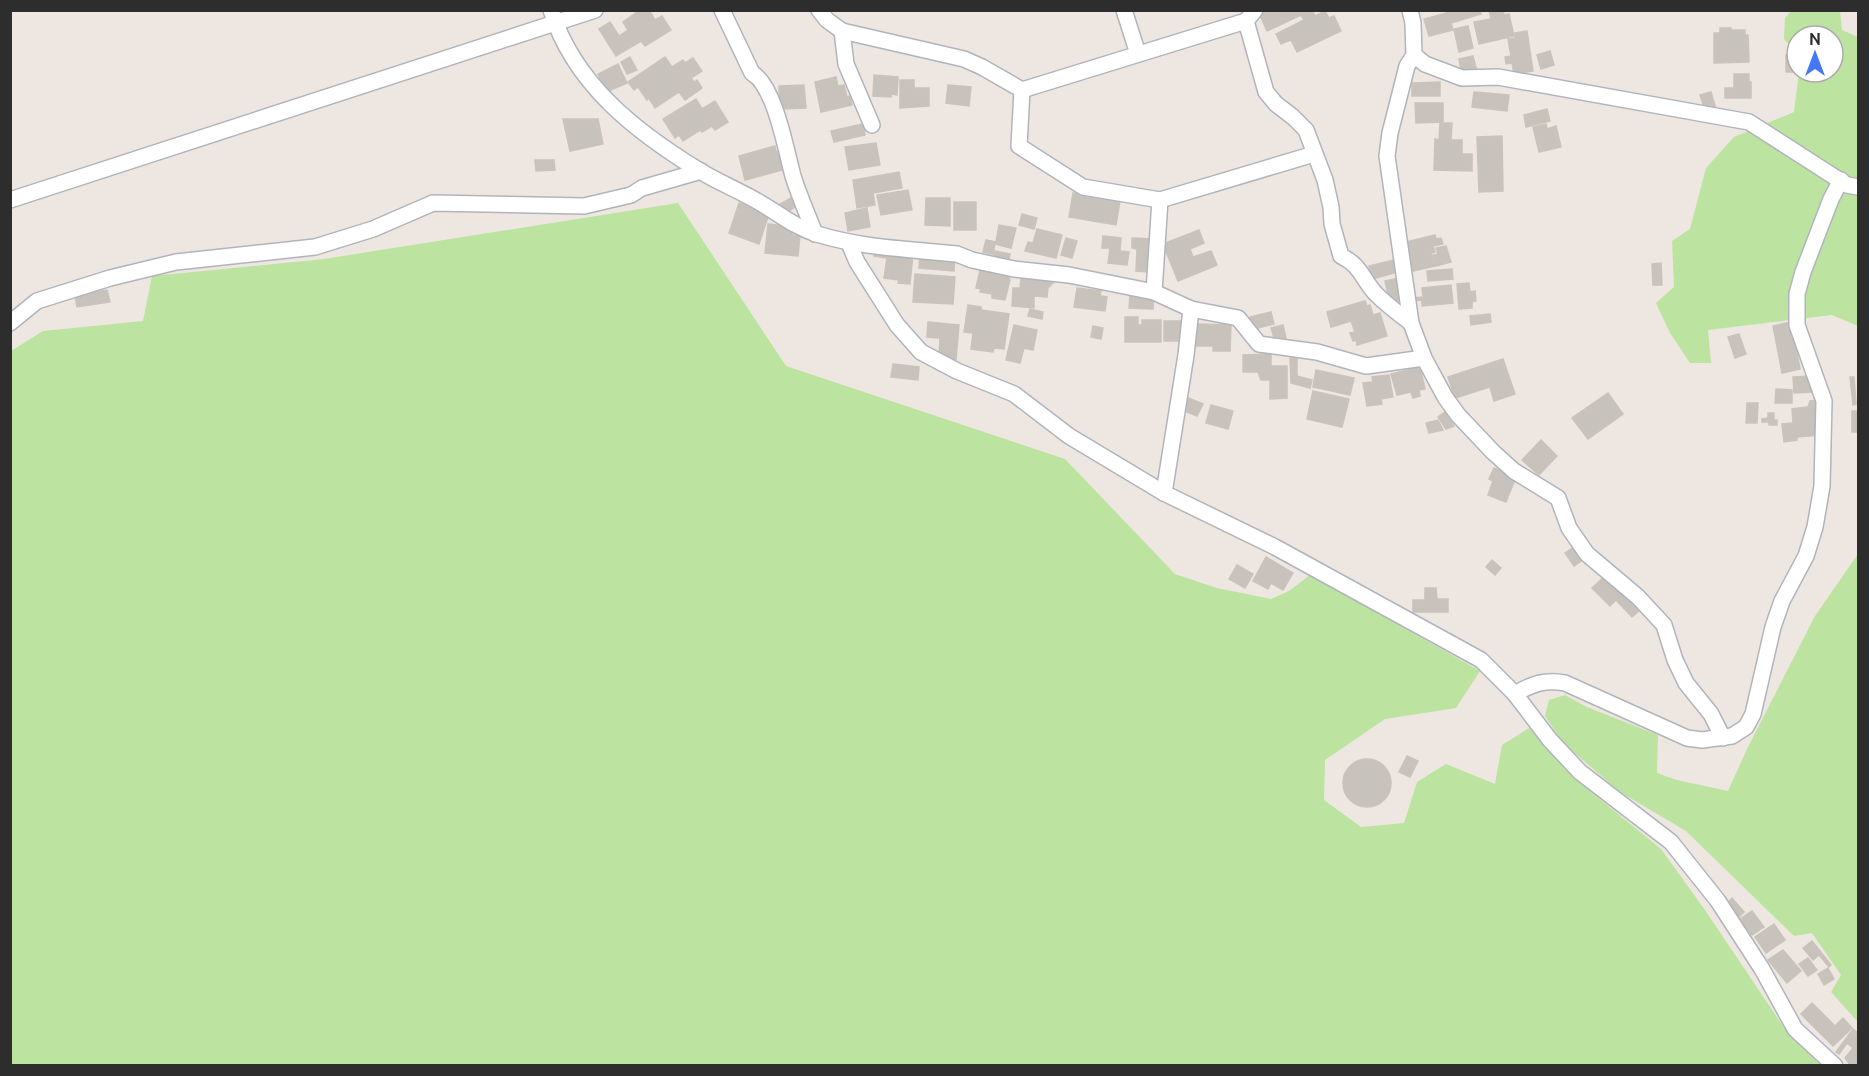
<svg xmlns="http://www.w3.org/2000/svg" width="1869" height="1076" font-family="Ubuntu,sans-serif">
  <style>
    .green { fill: #bce39f }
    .building { fill: #c7c2bc; stroke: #cac3ba; stroke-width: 1.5 }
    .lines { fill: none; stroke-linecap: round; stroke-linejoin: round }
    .minor-casing { stroke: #b1b4bd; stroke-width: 18 }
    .minor { stroke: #fff; stroke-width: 15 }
  </style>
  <rect width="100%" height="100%" fill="#eee7e1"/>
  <!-- green -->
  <g class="green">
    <path d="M1791,11H1840L1842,30L1858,37V326L1832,315L1708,330L1711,363H1690L1670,333L1656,303L1674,287L1672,241L1690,229L1706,168L1734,137L1794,112L1799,72H1833V36H1797V53L1784,39L1785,18Z"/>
    <path d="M678,203L786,366L1065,459L1175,574L1217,588L1271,599L1289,591L1310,575L1480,671L1456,708L1385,719L1325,760L1324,800L1361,827L1404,823L1417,782L1446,764L1495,784L1502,745L1529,728L1590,791L1661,849L1705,910L1789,1035L1826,1065L11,1066V351L43,331L143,321L152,276L324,259Z"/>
    <path d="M1858,554V1022L1831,992L1841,975L1812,933L1794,936L1686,831L1620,792L1563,743L1545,716L1549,700L1565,695L1587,707L1658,735L1657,773L1677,780L1728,791L1747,749L1815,616Z"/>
  </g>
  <!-- building -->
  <g class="building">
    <path d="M640,10H649L655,20L662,16L671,30L645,46L641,41L616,56L599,29L610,22L619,36L628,30L623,22Z"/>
    <path d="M1269,10H1312L1315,16L1325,11L1329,18L1334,16L1341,31L1297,52L1291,40L1281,44L1276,34L1304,20L1301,15L1267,31L1260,15Z"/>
    <path d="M1446,10H1480L1481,14L1451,23L1453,30L1429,36L1424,19L1447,13Z"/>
    <path d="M1489,10H1503L1504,15L1509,14L1514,36L1479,44L1474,22L1491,19Z"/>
    <path d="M1468,26L1473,48L1459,52L1454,29Z"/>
    <path d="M1720,28H1731V30H1745V35H1748L1749,62L1714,63V33H1720Z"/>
    <path d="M1527,31L1533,71L1514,74L1512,63L1506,64L1505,57L1511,56L1508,39L1515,38V33Z"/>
    <path d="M1550,51L1554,65L1541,69L1537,55Z"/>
    <rect x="1786" y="55" width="9" height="17"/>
    <path d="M1473,56L1477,72L1462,75L1459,59Z"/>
    <path d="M630,57L637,70L627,74L621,62Z"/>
    <path d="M665,57L672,67L683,60L685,63L693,58L702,71L691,78L694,82L697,80L702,88L685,100L679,92L655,108L649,98L647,100L638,87L634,90L628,82Z"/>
    <path d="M618,64L627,83L606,92L598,74Z"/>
    <path d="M1734,74H1749V82H1751V98H1725V88H1734Z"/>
    <path d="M874,75L898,77L897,95L891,94V97L873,96Z"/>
    <path d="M836,77L838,86L844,85L847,97L850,96L852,105L821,112L815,82Z"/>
    <path d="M900,80H914V88H929V106L900,108Z"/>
    <path d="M1440,82V96H1412V83Z"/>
    <path d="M804,85L806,108L780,109L779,86Z"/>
    <path d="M948,85L971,87L969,106L946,103Z"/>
    <path d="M1474,92L1509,95L1507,111L1472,107Z"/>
    <path d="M1711,92L1716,109L1706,113L1700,95Z"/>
    <path d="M696,99L702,109L715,101L728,122L715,130L712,126L702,132L700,130L683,141L679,135L675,138L663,119Z"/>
    <path d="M1415,103H1443V122L1416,123Z"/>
    <path d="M1547,109L1550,121L1526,127L1524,115Z"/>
    <path d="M563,119H598L603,144L570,151Z"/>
    <path d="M1440,123H1452L1451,140H1462V154H1472V171L1434,170L1435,139L1439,140Z"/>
    <path d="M863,124L865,135L834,142L831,131Z"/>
    <path d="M1546,124L1547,129L1556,126L1561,147L1539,152L1533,127Z"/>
    <path d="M1502,136L1503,191L1479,192L1477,137Z"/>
    <path d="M876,143L880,165L849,170L845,147Z"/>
    <path d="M775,146L776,152L781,151L786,169L745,180L739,156Z"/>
    <path d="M535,160H554L555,170L536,171Z"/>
    <path d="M899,172L902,188L873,193L875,205L857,208L853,180Z"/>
    <path d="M908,190L912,210L881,215L877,195Z"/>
    <path d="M1073,193L1120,201L1116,225L1069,217Z"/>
    <path d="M791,198L795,207L786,213L780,204Z"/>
    <path d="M926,198H950V226L925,225Z"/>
    <rect x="954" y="202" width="22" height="28"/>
    <path d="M739,203L769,214L759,244L729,233Z"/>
    <path d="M867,208L870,227L848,231L845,213Z"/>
    <path d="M1022,214L1037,218L1034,229L1019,225Z"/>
    <path d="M768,224L793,227L792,235L800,236L798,256L765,253Z"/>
    <path d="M999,225L1016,228L1011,248L995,244L993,254L983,252L986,240L996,242Z"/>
    <path d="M1037,229L1062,235L1056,258L1025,251L1028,242L1033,243Z"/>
    <path d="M1199,230L1204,243L1190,249L1193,257L1211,251L1217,265L1178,281L1163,244Z"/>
    <path d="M1435,235L1436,239L1441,238L1443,244L1433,246L1435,252L1431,253L1435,266L1413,271L1406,242Z"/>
    <path d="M1103,236L1121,238L1120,251L1129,252L1127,265L1108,263L1110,248H1102Z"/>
    <path d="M1066,238L1077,241L1072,258L1061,255Z"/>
    <path d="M1132,238L1155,239L1149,272L1136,271L1137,249L1132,248Z"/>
    <path d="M1446,246L1451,262L1436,266L1433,255L1438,254L1436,248Z"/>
    <path d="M875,250L913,254L910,284L898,283L899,280L884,278L887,258L874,256Z"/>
    <path d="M995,251L1010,254L1008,264L993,260Z"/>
    <path d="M920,252L955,255L954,271L919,268Z"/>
    <path d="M1394,260L1398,272L1372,279L1369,266Z"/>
    <path d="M1661,263L1662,285H1653L1652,264Z"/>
    <path d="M981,266L1006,270L1010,280L1005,300L992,298V294L980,292L981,289L976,288Z"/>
    <path d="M1452,269L1453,279L1428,281L1427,271Z"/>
    <path d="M1029,273L1054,277L1053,283L1048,288L1047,297L1034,296V308L1012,306L1013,288H1020L1021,277L1029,278Z"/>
    <path d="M915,274L955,277L953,304L913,302Z"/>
    <path d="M1399,278L1404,299L1390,303L1385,281Z"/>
    <path d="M1469,283L1470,292L1475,291L1476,301L1472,302V308L1459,309L1457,284Z"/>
    <path d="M1451,285L1453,303L1422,306V300L1414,301L1413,298L1423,297L1422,288Z"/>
    <path d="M1077,288L1101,291L1100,296L1107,297L1105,311L1074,307Z"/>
    <path d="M107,290L110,302L77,307L75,295Z"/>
    <path d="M1130,294L1154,295L1153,309L1129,308Z"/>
    <path d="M1365,301L1367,306L1370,305L1373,315L1380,313L1387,336L1357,345L1356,340L1353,341L1350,333L1355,332L1351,321L1331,327L1327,312Z"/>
    <path d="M968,305L981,307V310L1009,314L1004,349L994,348L993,352L971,349L973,333L964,332Z"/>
    <path d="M1030,309L1043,312L1042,319L1028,316Z"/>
    <path d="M1271,312L1274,324L1253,329L1250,317Z"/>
    <path d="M1490,314L1491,322L1471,325L1470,316Z"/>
    <path d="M1125,317H1138V325H1142V320H1161V342H1125Z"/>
    <rect x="1164" y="321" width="17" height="20"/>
    <path d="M928,322L959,325L956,360L939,358L940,338L927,337Z"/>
    <path d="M1791,322L1800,369L1782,373L1773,326Z"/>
    <path d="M1196,324L1231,325L1230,351H1213V346H1196Z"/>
    <path d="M1014,325L1037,330L1033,350L1024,348L1020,363L1006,360Z"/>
    <path d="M1283,325L1287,343L1275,341L1271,328Z"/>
    <path d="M1093,326L1103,328L1101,339L1091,337Z"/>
    <path d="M1739,334L1746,354L1735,358L1728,337Z"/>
    <path d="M1271,354V366H1287V398L1270,399V380H1261L1258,372H1243V355Z"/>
    <path d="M1290,358H1297V376L1312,380L1310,388L1291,383Z"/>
    <path d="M1503,359L1515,394L1494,401L1490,387L1455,398L1448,377Z"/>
    <path d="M893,364L919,367L918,380L891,377Z"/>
    <path d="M1420,367L1425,389L1419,390L1420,396L1413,398L1411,392L1397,395L1391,374Z"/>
    <path d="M1316,370L1354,378L1350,395L1313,387Z"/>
    <path d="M1389,375L1393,397L1381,399L1382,404L1367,406L1363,383L1373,382L1372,377Z"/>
    <path d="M1813,376V392L1794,393L1793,377Z"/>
    <path d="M1850,377H1854L1856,404L1853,405Z"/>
    <path d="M1776,389L1792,390V403H1775Z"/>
    <path d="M1313,391L1349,399L1342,427L1307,419Z"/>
    <path d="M1608,393L1623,414L1588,439L1572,418Z"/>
    <path d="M1186,397L1203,404L1197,416L1180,409Z"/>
    <path d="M1818,400L1820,435L1797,437V440L1784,442L1782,424L1793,423L1792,409L1808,407L1810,401Z"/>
    <path d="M1747,403H1758L1757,423H1746Z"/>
    <path d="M1211,405L1233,411L1228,429L1206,423Z"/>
    <rect x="1852" y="411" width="6" height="21"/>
    <path d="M1445,412L1454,426L1446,429L1438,417Z"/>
    <path d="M1768,413H1774V420H1777V425H1769V422H1762V419L1768,418Z"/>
    <path d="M1438,420L1443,430L1429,433L1426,423Z"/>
    <path d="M1541,440L1557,456L1539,475L1522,460Z"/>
    <path d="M1494,468L1516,477L1506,502L1488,495L1493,481L1489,479Z"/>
    <path d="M1574,547L1583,560L1574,566L1565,553Z"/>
    <path d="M1266,557L1293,573L1283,590L1271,583L1268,589L1253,581Z"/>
    <path d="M1492,560L1501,568L1495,575L1486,567Z"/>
    <path d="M1237,565L1253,574L1245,588L1229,579Z"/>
    <path d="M1605,576L1639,611L1632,617L1616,600L1610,606L1592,588Z"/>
    <path d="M1425,588H1436L1437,599H1448V612H1413V600H1425Z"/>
    <path d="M1407,756L1418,761L1410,777L1399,772Z"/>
    <circle cx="1367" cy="783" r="24"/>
    <path d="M1732,898L1744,912L1739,917L1726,904Z"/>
    <path d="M1752,911L1764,927L1752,935L1740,919Z"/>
    <path d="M1774,924L1785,940L1766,953L1755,937Z"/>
    <path d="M1812,941L1831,965L1829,967L1819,955L1813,960L1803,948Z"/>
    <path d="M1783,950L1801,971L1787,983L1768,960Z"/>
    <path d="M1808,958L1817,970L1808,976L1799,964Z"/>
    <path d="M1828,968L1834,979L1824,985L1818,974Z"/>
    <path d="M1812,1003L1835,1026L1843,1018L1852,1028L1833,1046L1801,1014Z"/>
    <path d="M1853,1029L1858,1033V1066H1851L1845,1058L1853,1048L1847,1043L1839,1054L1836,1052Z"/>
  </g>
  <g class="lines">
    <defs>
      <g id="minor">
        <path d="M551,10C574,84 636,132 700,171C718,182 738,190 757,201C777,212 794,227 817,234C862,248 910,249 957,254L972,260L1014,269L1069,275L1154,292L1191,309L1238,318L1259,344L1317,352L1366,366L1424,358"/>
        <path d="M722,10L752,73C775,86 786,151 793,176C799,196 808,215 815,234"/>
        <path d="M819,10L827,20L842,31L964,59L982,67L1022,90L1246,21L1255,10"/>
        <path d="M1124,10L1138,54"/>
        <path d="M1410,10L1413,23L1414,55L1407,66L1390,133L1387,156L1411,323L1424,358L1445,397L1458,415L1493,452L1514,471L1558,498L1569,528L1587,554L1638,597L1664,625L1675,660L1686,683L1711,714L1723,738"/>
        <path d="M1246,21L1266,92L1276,104L1293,117L1306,130L1325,180L1331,207L1332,224L1341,256C1361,265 1362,279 1376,294C1387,305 1399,314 1411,323"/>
        <path d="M842,31L846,64L872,125"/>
        <path d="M1414,55L1425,64L1462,78L1498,77L1749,122L1847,185L1858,187"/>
        <path d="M1022,90L1019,146L1083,187L1160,200L1154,292"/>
        <path d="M10,200L595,10"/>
        <path d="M1160,200L1314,154"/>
        <path d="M849,243L857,262L897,325L921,352L957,371L1014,394L1069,436L1164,493L1275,547L1481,660L1515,694L1550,740L1580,772L1671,842L1718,901L1762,969L1795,1029L1835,1066"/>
        <path d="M10,323L37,301L110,278L176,262L315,247L373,229L433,203L584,206L631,195L642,188L701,171"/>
        <path d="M1164,493L1186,355L1191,309"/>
        <path d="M1515,694C1532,684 1545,679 1565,683L1687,738L1702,740L1732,736L1746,727L1753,714L1773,627L1782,601L1806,556L1815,527L1822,486L1824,401L1797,325V294L1803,272L1831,199L1841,180"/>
      </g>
    </defs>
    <!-- minor casing -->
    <use href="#minor" class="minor-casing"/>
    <!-- minor -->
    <use href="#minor" class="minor"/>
  </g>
  <!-- border -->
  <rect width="1869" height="1076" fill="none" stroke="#2d2d2d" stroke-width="24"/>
  <!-- north arrow -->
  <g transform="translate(1815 54)"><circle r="28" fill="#ffffff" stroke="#ababab" stroke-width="1.5"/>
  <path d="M0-4.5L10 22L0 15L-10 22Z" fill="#4677f6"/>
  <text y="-9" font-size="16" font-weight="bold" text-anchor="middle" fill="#2d2d2d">N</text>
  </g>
</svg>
